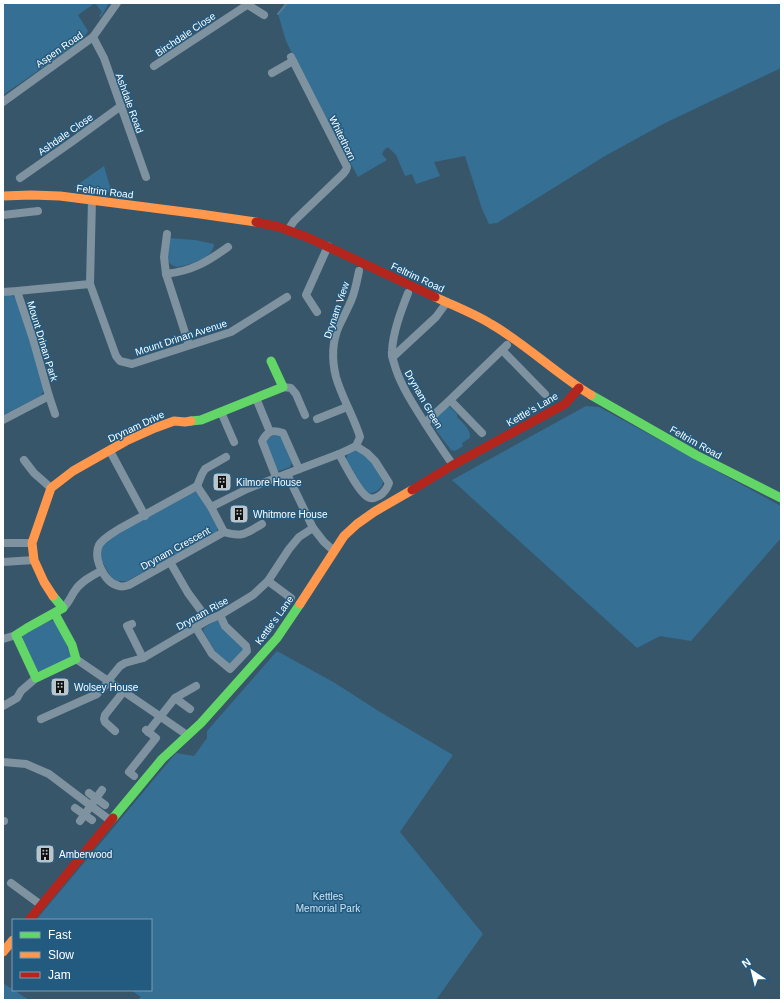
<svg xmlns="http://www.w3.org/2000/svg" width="784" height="1003" font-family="Arial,sans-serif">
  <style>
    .green { fill: #356f94 }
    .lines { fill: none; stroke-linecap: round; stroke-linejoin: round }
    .stream { stroke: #557c95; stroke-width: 2 }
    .street { stroke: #7e92a0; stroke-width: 8 }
    .fast { stroke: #63d668; stroke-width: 9 }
    .slow { stroke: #ff974d; stroke-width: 9 }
    .jam { stroke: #b3261e; stroke-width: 9 }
    .labels { text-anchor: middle; stroke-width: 3; stroke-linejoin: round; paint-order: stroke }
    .street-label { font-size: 10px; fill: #fff; stroke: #235a7f }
    .poi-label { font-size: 10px; fill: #fff; stroke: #235a7f; text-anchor: start }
    .park-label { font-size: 10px; fill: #cce5f5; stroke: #235a7f }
  </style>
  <rect width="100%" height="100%" fill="#38566a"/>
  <!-- green -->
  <g class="green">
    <path d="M3,3H109L101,17L99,16L102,12L95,3L78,15L88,31L81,41L3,95Z"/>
    <path d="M287,3H781V68L665,123L605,156L497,223L489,224L482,209L465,156L434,162L440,176L416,184L412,174L405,176L396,155L388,147L384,150L382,154L387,160L358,177L298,65L286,41L278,14Z"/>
    <path d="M104,166L111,190L112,192L74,187Z"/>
    <path d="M169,238L195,240L214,244C214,258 189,265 177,267C162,263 168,251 169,238Z"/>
    <path d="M3,294C11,294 15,296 19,303L44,389L41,396L3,415Z"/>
    <path d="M586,406L599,407L781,506V538L691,641L660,636L637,648L452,480Z"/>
    <path d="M447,407H450L457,414V417C463,423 471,429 470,438L462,443L463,446L455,451L451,450L432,425L434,420Z"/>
    <path d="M276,434L280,436L282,439L292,463L290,467L279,471L276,469L266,444L267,439Z"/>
    <path d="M352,450C355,450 357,450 359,451C369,455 378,473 383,482C381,490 376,492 368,494L363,490L346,460L348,453Z"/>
    <path d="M193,492H196L199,493L218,526V528L216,533L127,581H116L110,576L100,557L101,547L111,537Z"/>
    <path d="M51,620L56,622L66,643L71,658L42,672L37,671L22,639L23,635Z"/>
    <path d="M216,621H219L244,649L232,663L227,664L217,654L204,633L203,629L208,625Z"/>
    <path d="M277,651L335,683L380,712L453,755L400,832L483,934L436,1000H137L141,997L131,990H151V920H36L176,753L194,756L207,738V731Z"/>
    <path d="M3,983L29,1000H3Z"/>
  </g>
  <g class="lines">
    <!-- stream -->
    <path class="stream" d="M278,14L287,3"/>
    <!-- street -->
    <g class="street">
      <path d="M245,3L264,15"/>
      <path d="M93,37L104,58L146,177"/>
      <path d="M154,66L247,5"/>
      <path d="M272,73L293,61"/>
      <path d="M3,102L93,37L117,3"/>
      <path d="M20,178L73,141L121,106"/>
      <path d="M92,200L90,284L116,356L120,361L132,364L231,332L287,297"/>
      <path d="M3,215L38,211"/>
      <path d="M288,230L294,221L343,174L346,170L347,167L291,57"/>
      <path d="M167,234L164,257L166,274L189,345"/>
      <path d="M166,274C192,271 207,262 228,247"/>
      <path d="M3,292L17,291L90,284"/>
      <path d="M408,293C401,311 393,332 392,351C391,355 393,359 394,363C399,381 408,396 418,412C429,430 441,448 453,465"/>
      <path d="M317,312L306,295L328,246"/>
      <path d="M502,350L545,394"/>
      <path d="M392,356L395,355L436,317L447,302"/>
      <path d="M283,387L291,388L296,394L305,415"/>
      <path d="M49,396L55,414"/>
      <path d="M256,398L270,432"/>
      <path d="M450,400L482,433"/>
      <path d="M221,412L234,442"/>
      <path d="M317,419L347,407"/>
      <path d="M3,420L49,396L33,339L17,291"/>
      <path d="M425,423L450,400L507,345"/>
      <path d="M356,446L360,437C354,417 342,398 336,377C332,361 332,342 339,326C343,318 347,310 351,301C355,292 357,281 359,271"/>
      <path d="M110,451L145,516"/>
      <path d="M339,454C344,463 361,497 370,498C372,499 377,497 379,496C384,493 387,489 389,483L375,461L367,453L356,446"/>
      <path d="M24,460L34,473L51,488"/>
      <path d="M287,474L313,528L324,542L334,551"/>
      <path d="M276,477L262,441C268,431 272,429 283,433L299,469"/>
      <path d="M197,486L119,529C113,533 103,538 99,545C93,558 104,583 119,586C122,587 126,586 129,585L224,532"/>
      <path d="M197,486L211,507L224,532"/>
      <path d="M197,486L202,474L205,469L226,457"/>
      <path d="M211,507L247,489L339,454L356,446"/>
      <path d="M224,532C243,538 246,533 262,524"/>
      <path d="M3,543H32"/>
      <path d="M3,562L34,560"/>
      <path d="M170,562L188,593L208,620"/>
      <path d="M268,581L291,598"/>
      <path d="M63,608C69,603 70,598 74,592C80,582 91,576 101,571"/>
      <path d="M132,624L127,626L143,658"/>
      <path d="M196,628L212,654L230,669L247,651L246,646L225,626L220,615"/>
      <path d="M3,639L16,635"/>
      <path d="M76,659L161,717L187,735"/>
      <path d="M175,698L190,709"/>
      <path d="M3,706L17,698L21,691L36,678"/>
      <path d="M41,719L97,694L105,686L111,677L120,666L125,663L143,658L208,620L220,615L253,595L268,581L289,549L299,537L313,528"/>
      <path d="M115,731L105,722L104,719L105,715L124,691"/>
      <path d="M148,732L175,698L196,686"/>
      <path d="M3,762L26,764L49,774L111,821"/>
      <path d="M134,776L129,772L156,738L146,730"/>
      <path d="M89,793L105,805"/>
      <path d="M75,808L92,820"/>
      <path d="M3,821H4"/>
      <path d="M80,821L102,790"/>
      <path d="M11,883L41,905"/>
    </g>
    <!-- fast -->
    <g class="fast">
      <path d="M591,395L696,455L781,498"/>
      <path d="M191,421L201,420L283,387L271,361"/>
      <path d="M53,596L63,608L27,628L16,635L36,678L76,659L72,645L55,614"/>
      <path d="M113,818L162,759L201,723L277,638L300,604"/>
    </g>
    <!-- slow -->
    <g class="slow">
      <path d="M3,196L31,195L60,196L200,214L256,222"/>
      <path d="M435,297C454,306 473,313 491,324C526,344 556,374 591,395"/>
      <path d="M53,596L44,582L34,560L32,543L51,488L73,471L126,441L155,428L174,421L185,422L191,421"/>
      <path d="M300,604L344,536L357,524L374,512L412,490"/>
      <path d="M3,952L13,940"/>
    </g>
    <!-- jam -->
    <g class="jam">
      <path d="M256,222L279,227L309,238L435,297"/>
      <path d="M412,490L453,465L565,404L579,388"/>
      <path d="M29,920L113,818"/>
    </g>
  </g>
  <!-- icons -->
  <defs>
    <symbol id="building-square" viewBox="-11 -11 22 22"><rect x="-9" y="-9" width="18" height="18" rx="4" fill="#b9c4cb" stroke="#235a7f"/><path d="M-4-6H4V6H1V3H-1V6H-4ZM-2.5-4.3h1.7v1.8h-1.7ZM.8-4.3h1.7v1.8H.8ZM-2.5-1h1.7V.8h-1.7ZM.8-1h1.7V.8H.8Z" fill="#111"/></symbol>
  </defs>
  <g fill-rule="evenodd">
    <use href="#building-square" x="211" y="471" width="22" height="22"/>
    <use href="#building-square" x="228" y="503" width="22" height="22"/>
    <use href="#building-square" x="49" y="676" width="22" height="22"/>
    <use href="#building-square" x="34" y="843" width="22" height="22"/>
  </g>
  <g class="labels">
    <!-- street labels -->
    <g class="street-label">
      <text transform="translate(185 34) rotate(-34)" y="4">Birchdale Close</text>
      <text transform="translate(59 49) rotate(-35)" y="4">Aspen Road</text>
      <text transform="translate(130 103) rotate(70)" y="4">Ashdale Road</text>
      <text transform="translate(65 134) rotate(-35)" y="4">Ashdale Close</text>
      <text transform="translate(343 138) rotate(64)" y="4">Whitethorn</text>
      <text transform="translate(105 191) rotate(7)" y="4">Feltrim Road</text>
      <text transform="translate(418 277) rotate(25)" y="4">Feltrim Road</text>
      <text transform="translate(336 310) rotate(-71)" y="4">Drynam View</text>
      <text transform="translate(181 337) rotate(-18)" y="4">Mount Drinan Avenue</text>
      <text transform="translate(43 341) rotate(73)" y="4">Mount Drinan Park</text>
      <text transform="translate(424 399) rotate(60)" y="4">Drynam Green</text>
      <text transform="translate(532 409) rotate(-30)" y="4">Kettle's Lane</text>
      <text transform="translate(136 426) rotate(-25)" y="4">Drynam Drive</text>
      <text transform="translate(696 442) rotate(29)" y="4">Feltrim Road</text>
      <text transform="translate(175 548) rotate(-29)" y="4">Drynam Crescent</text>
      <text transform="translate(202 613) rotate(-29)" y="4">Drynam Rise</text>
      <text transform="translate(274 620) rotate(-54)" y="4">Kettle's Lane</text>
    </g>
    <!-- poi labels -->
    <g class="poi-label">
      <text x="236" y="486">Kilmore House</text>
      <text x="253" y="518">Whitmore House</text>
      <text x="74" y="691">Wolsey House</text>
      <text x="59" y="858">Amberwood</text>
    </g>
    <!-- park labels -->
    <g class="park-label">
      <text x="328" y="900">Kettles<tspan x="328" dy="12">Memorial Park</tspan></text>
    </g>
  </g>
  <!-- border -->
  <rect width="784" height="1003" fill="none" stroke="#ffffff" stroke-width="8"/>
  <!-- legend -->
  <rect x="12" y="919" width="140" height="72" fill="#235a7f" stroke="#7b9cb2"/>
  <rect x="20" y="932" width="20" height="6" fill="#63d668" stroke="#7b9cb2"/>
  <text x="48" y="939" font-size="12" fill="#ffffff">Fast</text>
  <rect x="20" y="952" width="20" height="6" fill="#ff974d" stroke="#7b9cb2"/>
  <text x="48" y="959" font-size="12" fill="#ffffff">Slow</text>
  <rect x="20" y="972" width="20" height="6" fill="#b3261e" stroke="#7b9cb2"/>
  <text x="48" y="979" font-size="12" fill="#ffffff">Jam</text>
  <!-- north arrow -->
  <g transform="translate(752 971) rotate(325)" stroke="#235a7f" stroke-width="3" paint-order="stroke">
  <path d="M0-3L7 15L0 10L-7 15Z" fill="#ffffff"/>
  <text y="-6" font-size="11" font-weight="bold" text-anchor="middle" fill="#ffffff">N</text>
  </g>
</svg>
